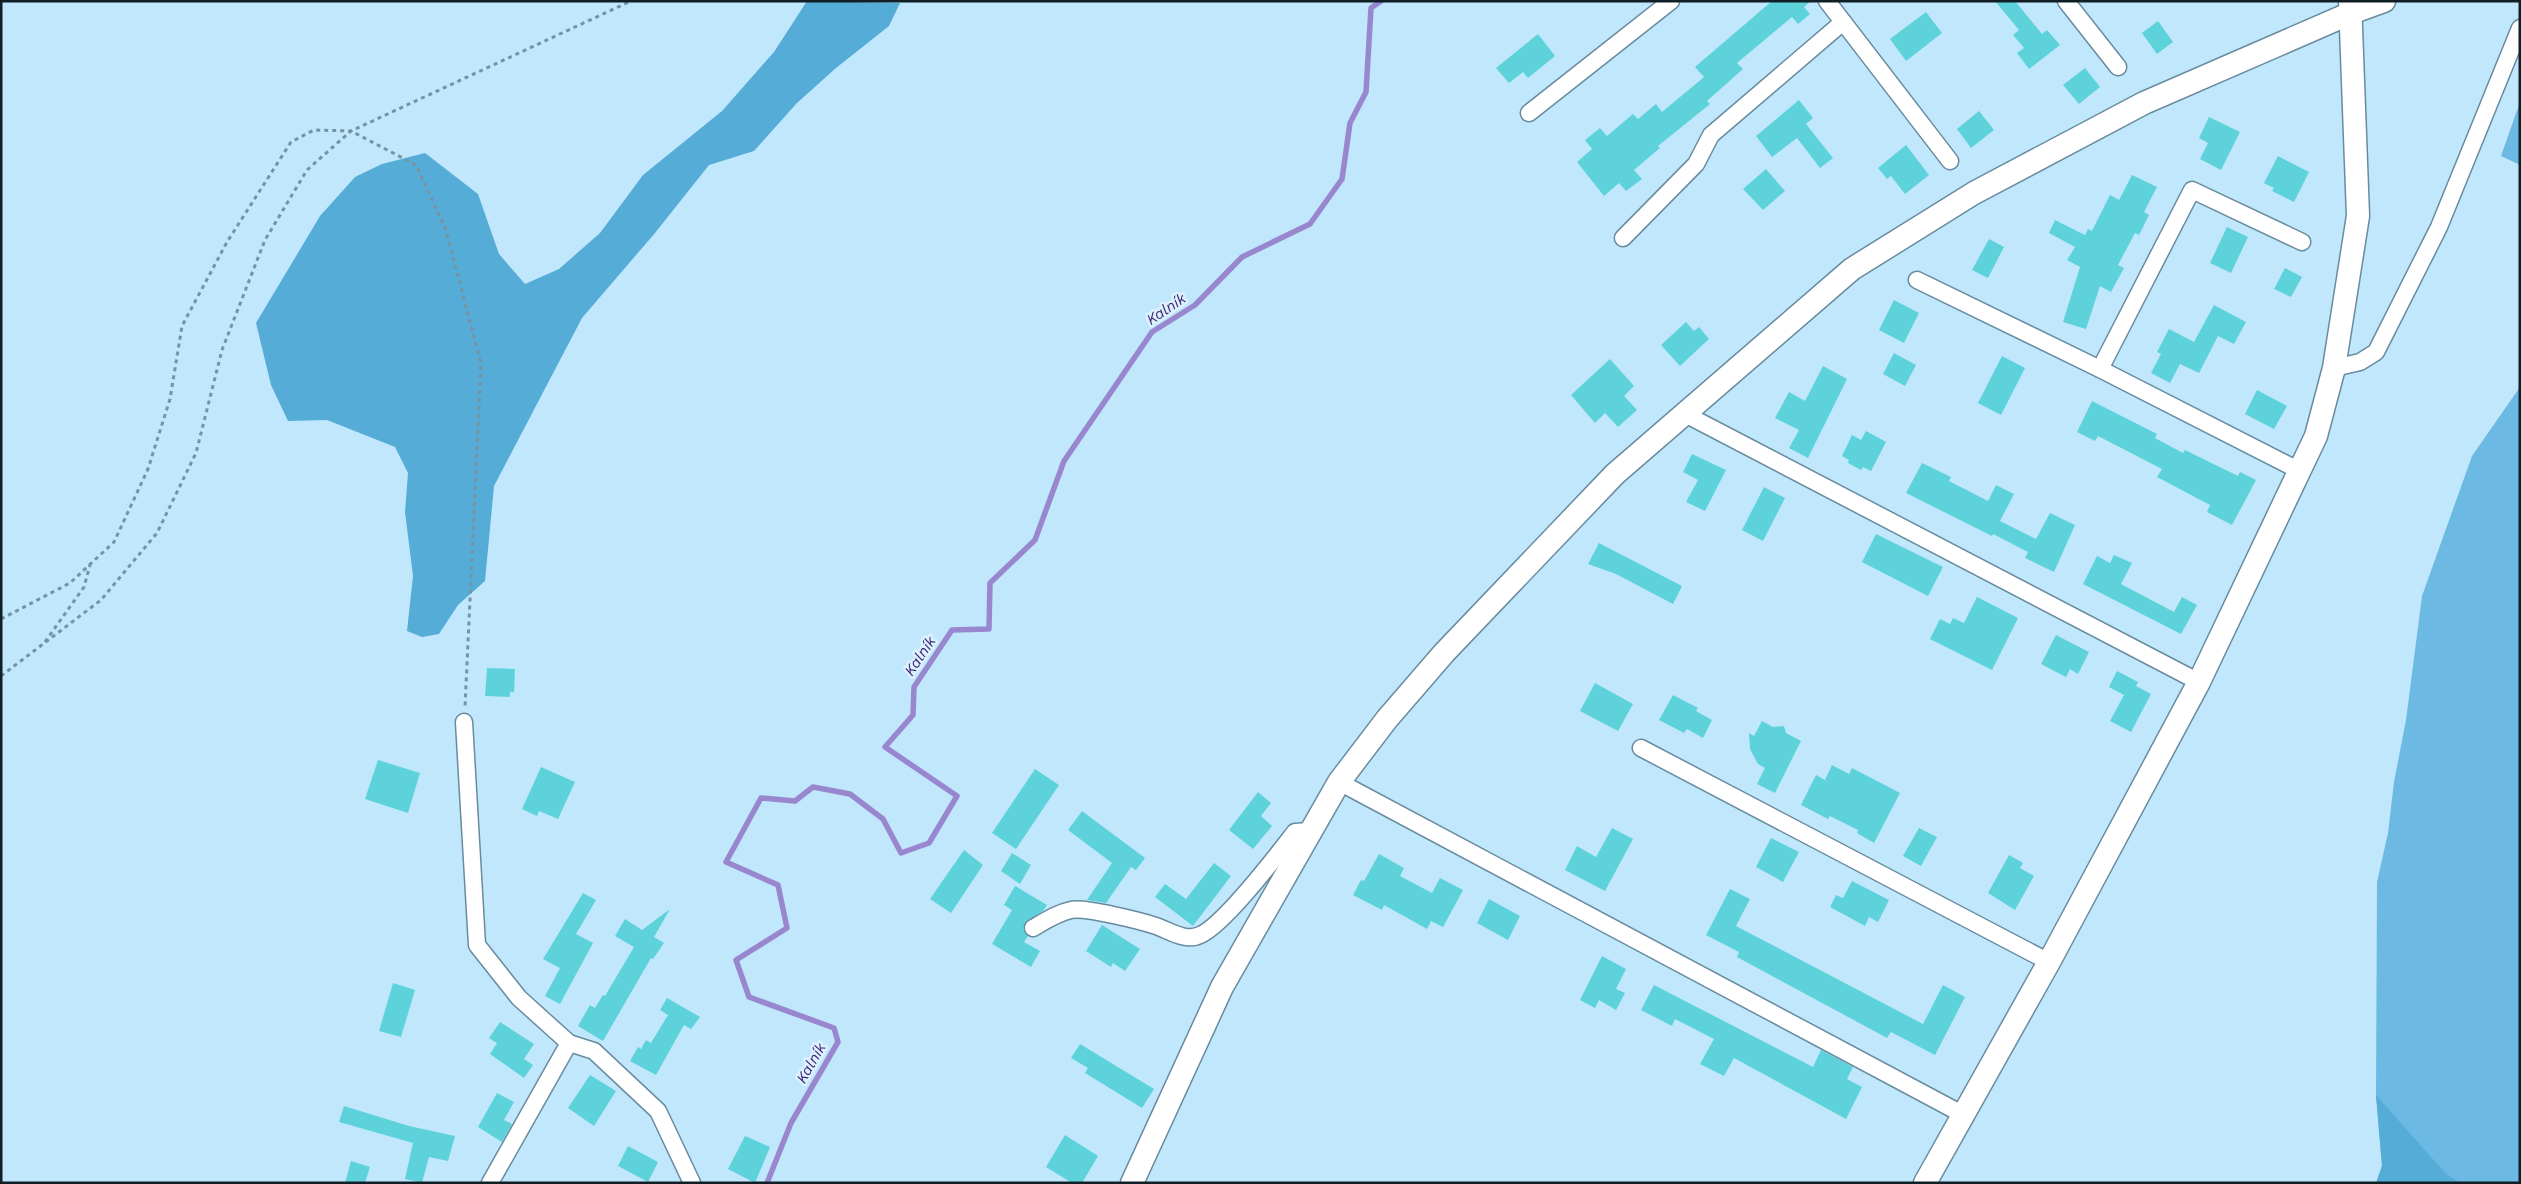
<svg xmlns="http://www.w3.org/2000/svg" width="2521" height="1184" font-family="'Work Sans',sans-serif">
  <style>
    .green { fill: #6cbae3 }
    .forest { fill: #55acd7 }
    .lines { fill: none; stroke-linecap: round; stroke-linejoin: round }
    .stream { stroke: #9887ce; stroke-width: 5.5 }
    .building { fill: #5ed2db }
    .street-casing { stroke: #688b9f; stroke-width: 19 }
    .secondary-casing { stroke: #688b9f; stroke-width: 25 }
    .path { stroke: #7793a2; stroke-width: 3; stroke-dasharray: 4 4; stroke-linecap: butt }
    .street { stroke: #fff; stroke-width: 16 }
    .secondary { stroke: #fff; stroke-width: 22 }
    .labels { text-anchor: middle; stroke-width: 5; stroke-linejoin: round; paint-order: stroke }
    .water-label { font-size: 15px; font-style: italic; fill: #422679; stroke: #dbf2fe }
  </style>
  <rect width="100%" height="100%" fill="#c1e7fc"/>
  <!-- green -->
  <g class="green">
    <path d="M2520,102V165L2501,156Z"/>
    <path d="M2520,387V1183H2376L2382,1166L2376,1095L2377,882L2388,833L2394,782L2406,720L2422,596L2472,456Z"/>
  </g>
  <!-- forest -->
  <g class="forest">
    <path d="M807,1L900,3L889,26L836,68L797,103L754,151L709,165L655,233L582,318L494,486L485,581L458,605L439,634L422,637L407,631L413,576L405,512L408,473L395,447L327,420L288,421L271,385L256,323L320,216L355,177L382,164L425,153L478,194L499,254L525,284L559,269L600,233L643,175L722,111L774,52Z"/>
    <path d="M2376,1095L2446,1174L2461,1183H2376L2382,1166Z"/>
  </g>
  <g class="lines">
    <!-- stream -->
    <path class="stream" d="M767,1183L791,1123L838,1042L834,1028L749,997L736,960L787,928L778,885L726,862L761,798L795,801L813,787L850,794L883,819L901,853L929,843L957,796L885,747L913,715L914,687L952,630L989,629L990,583L1035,540L1064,461L1152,332L1195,305L1242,257L1310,224L1342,179L1350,123L1366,92L1371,8L1381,1"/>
  </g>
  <!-- building -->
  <g class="building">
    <path d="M1772,1H1811L1804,7L1810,14L1798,24L1792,17L1737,63L1743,69L1707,101L1710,104L1658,146L1660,148L1634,170L1642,179L1626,191L1619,183L1604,196L1577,162L1592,149L1585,140L1600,128L1607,136L1633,114L1638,119L1656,104L1662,112L1704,77L1695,67Z"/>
    <path d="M1995,1H2015L2042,34L2047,30L2060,45L2029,69L2017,53L2024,48L2013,35L2019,30Z"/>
    <path d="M1926,12L1942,33L1906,61L1890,39Z"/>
    <path d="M2158,21L2173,42L2157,54L2142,33Z"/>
    <path d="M1538,34L1555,56L1528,78L1523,72L1509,83L1496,68Z"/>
    <path d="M2085,68L2100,87L2079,104L2063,85Z"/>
    <path d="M1799,100L1813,118L1806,124L1833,158L1820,168L1797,138L1772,157L1756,136Z"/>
    <path d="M1979,111L1994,130L1971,148L1957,129Z"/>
    <path d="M2209,117L2240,132L2221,170L2200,159L2208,143L2199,138Z"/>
    <path d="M1906,145L1929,175L1905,194L1891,176L1887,179L1878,168Z"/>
    <path d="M2278,156L2309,172L2294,202L2272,191L2274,188L2264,183Z"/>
    <path d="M1766,169L1785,191L1763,210L1743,189Z"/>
    <path d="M2132,175L2157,187L2144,212L2149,215L2139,235L2135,233L2118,265L2124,268L2111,292L2100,286L2086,329L2063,322L2080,267L2067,260L2075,247L2049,233L2055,220L2085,235L2088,229L2092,231L2110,195L2119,200Z"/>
    <path d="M2227,227L2248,237L2231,273L2210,263Z"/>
    <path d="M1989,239L2004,247L1988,278L1972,270Z"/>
    <path d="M2285,268L2302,277L2291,297L2274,289Z"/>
    <path d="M1894,300L1919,313L1904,343L1879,330Z"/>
    <path d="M2214,305L2246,322L2234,344L2218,336L2199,373L2180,364L2170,383L2151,373L2161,354L2157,352L2169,329L2194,342Z"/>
    <path d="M1686,322L1694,331L1699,327L1709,339L1680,366L1661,345Z"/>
    <path d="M1894,353L1916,365L1905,386L1883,374Z"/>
    <path d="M2002,356L2025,368L2001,415L1978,403Z"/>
    <path d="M1610,359L1634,386L1624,396L1637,410L1618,427L1605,413L1595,423L1571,395Z"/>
    <path d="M1823,366L1847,379L1808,458L1789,448L1799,430L1775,418L1789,392L1805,401Z"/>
    <path d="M2257,390L2287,406L2274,429L2245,414Z"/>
    <path d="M2092,401L2157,434L2155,438L2183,453L2185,450L2238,476L2240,472L2256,480L2232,525L2207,512L2210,505L2157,477L2162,469L2098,436L2095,441L2077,432Z"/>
    <path d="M1866,431L1886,442L1871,471L1863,467L1861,470L1848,463L1849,460L1842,456L1852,435L1861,440Z"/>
    <path d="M1692,454L1726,470L1705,511L1686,502L1698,480L1683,472Z"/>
    <path d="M1922,463L1951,477L1949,481L1988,501L1996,485L2014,494L2000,521L2036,539L2050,513L2075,525L2054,572L2025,558L2028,552L1993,534L1992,536L1906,493Z"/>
    <path d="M1764,487L1785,498L1763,541L1742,530Z"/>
    <path d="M1876,534L1943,567L1928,596L1862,562Z"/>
    <path d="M1599,543L1682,586L1673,604L1616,574L1588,564Z"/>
    <path d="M2114,555L2132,563L2121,584L2174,612L2182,597L2197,605L2181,634L2083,584L2097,556L2110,563Z"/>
    <path d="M1977,597L2018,618L1992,670L1930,639L1940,619L1950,624L1953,618L1964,623Z"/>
    <path d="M2056,635L2089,652L2078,674L2070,669L2066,677L2041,664Z"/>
    <path d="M487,668L515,669L514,692H510V697L485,696Z"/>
    <path d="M2117,671L2138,682L2136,686L2151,694L2131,732L2110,721L2124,695L2109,687Z"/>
    <path d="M1595,683L1633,704L1618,731L1580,711Z"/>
    <path d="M1673,695L1698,708L1696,711L1712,720L1703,738L1687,729L1684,733L1659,720Z"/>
    <path d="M1762,721L1773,727L1784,726L1786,733L1801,741L1775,793L1757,784L1765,768L1758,764L1750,749L1749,733L1754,736Z"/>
    <path d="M378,760L420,773L408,813L365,799Z"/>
    <path d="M1832,765L1849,774L1852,768L1900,793L1874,843L1857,833L1858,830L1830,816L1828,819L1801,805L1816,775L1825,780Z"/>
    <path d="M541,767L575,782L558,819L539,811L537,816L522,809Z"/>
    <path d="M1035,769L1059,785L1016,849L992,833Z"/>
    <path d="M1258,792L1271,803L1261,816L1272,826L1253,849L1229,830Z"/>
    <path d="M1082,811L1145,858L1136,870L1131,867L1106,903L1087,900L1112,863L1068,830Z"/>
    <path d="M1612,828L1633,839L1605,891L1565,870L1577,846L1596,857Z"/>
    <path d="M1919,828L1937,837L1921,866L1903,856Z"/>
    <path d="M1771,838L1799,852L1783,882L1756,867Z"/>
    <path d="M964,850L983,865L951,913L930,899Z"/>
    <path d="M1012,853L1031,865L1020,884L1001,871Z"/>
    <path d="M1379,854L1404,868L1400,876L1432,893L1440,878L1463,890L1443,927L1431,921L1427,929L1384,905L1382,910L1353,895L1361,880L1364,881Z"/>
    <path d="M2009,855L2023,863L2020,868L2034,876L2015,910L1988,893Z"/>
    <path d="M1214,863L1231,876L1193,926L1155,897L1165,884L1186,899Z"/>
    <path d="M1852,881L1889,900L1878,922L1869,917L1865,926L1830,907L1836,895L1843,898Z"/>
    <path d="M1015,886L1047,905L1043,911L1028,920L1023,928L1028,936L1024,942L1040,951L1031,967L992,944L1012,910L1004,905Z"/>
    <path d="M1730,889L1750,899L1736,926L1923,1024L1943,985L1965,997L1935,1055L1891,1032L1887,1038L1737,957L1739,952L1706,935Z"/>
    <path d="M583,893L596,900L576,934L593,943L560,1004L545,996L560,968L543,959Z"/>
    <path d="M1489,899L1520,916L1508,940L1477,923Z"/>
    <path d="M670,909L654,937L664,943L653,959L651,958L603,1041L578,1026L590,1005L595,1008L603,995L605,996L634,947L615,936L625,919L642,930Z"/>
    <path d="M1102,925L1140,949L1125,971L1113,963L1111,967L1086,951Z"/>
    <path d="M1602,956L1626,969L1616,989L1625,993L1616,1010L1599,1000L1595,1008L1580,1000Z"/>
    <path d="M393,983L415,990L401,1037L379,1031Z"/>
    <path d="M1654,985L1813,1067L1821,1050L1853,1067L1847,1079L1862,1087L1846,1119L1734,1058L1724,1076L1700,1064L1714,1039L1675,1019L1672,1026L1641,1010Z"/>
    <path d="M667,998L700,1017L691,1029L684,1025L656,1075L630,1061L638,1047L641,1049L646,1040L651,1043L668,1015L660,1010Z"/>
    <path d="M500,1022L534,1044L524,1059L533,1065L524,1078L490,1054L497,1043L489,1038Z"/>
    <path d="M1080,1044L1154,1089L1142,1108L1085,1073L1088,1068L1071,1058Z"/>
    <path d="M590,1075L616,1091L594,1126L568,1108Z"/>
    <path d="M497,1093L514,1102L504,1120L512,1124L502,1142L478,1127Z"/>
    <path d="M344,1106L409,1126L455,1136L448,1161L429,1157L422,1183L405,1179L413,1143L339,1122Z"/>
    <path d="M1065,1135L1098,1156L1082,1183H1072L1046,1167Z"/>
    <path d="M745,1136L770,1147L755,1183L728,1169Z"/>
    <path d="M628,1146L658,1162L648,1182L618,1166Z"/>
    <path d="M351,1161L370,1167L365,1183H345Z"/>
  </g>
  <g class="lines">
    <defs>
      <g id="street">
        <path d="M1827,1L1950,161"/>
        <path d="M2066,1L2118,67"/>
        <path d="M1529,113L1671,1"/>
        <path d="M1623,238L1696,164L1711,135L1843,22"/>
        <path d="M1917,280L2100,369L2300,471"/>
        <path d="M2334,368L2360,362L2376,352L2439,227L2520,28"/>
        <path d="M2100,369L2192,190L2302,242"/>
        <path d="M1685,414L2199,682"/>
        <path d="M464,722L477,945L519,998L569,1043L594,1051L658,1111L692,1183"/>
        <path d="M1641,748L2049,962"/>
        <path d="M1339,782L1962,1114"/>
        <path d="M1033,928C1045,921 1057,913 1071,910C1085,907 1141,921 1156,926C1170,931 1186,942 1200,935C1224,925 1277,855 1295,832L1310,831"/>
        <path d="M490,1183L569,1043"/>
      </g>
      <g id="secondary">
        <path d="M1132,1183L1222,987L1339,782L1387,719L1444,653L1615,474L1852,269L1974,193L2144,103L2351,13L2384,1"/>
        <path d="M1925,1183L2049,962L2199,682L2316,436L2334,368L2358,216L2350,1"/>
      </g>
    </defs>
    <!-- street casing -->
    <use href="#street" class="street-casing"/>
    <!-- secondary casing -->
    <use href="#secondary" class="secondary-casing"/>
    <!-- path -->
    <g class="path">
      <path d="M1,619L70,583L114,542L148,469L170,399L182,326L227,242L291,142L314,130L351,131L416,165L446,230L481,364L465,707"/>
      <path d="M45,642L84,587L90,565"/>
      <path d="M1,676L101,600L157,533L196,453L222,350L265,240L307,170L351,131L631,1"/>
    </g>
    <!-- street -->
    <use href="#street" class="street"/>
    <!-- secondary -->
    <use href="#secondary" class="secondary"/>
  </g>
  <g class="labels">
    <!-- water labels -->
    <g class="water-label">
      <text transform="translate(1166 309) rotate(-34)" y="5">Kalník</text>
      <text transform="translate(920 656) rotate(-56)" y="5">Kalník</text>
      <text transform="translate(811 1063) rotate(-60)" y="5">Kalník</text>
    </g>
  </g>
  <!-- border -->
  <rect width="2521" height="1184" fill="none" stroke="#101e25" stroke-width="5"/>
</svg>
